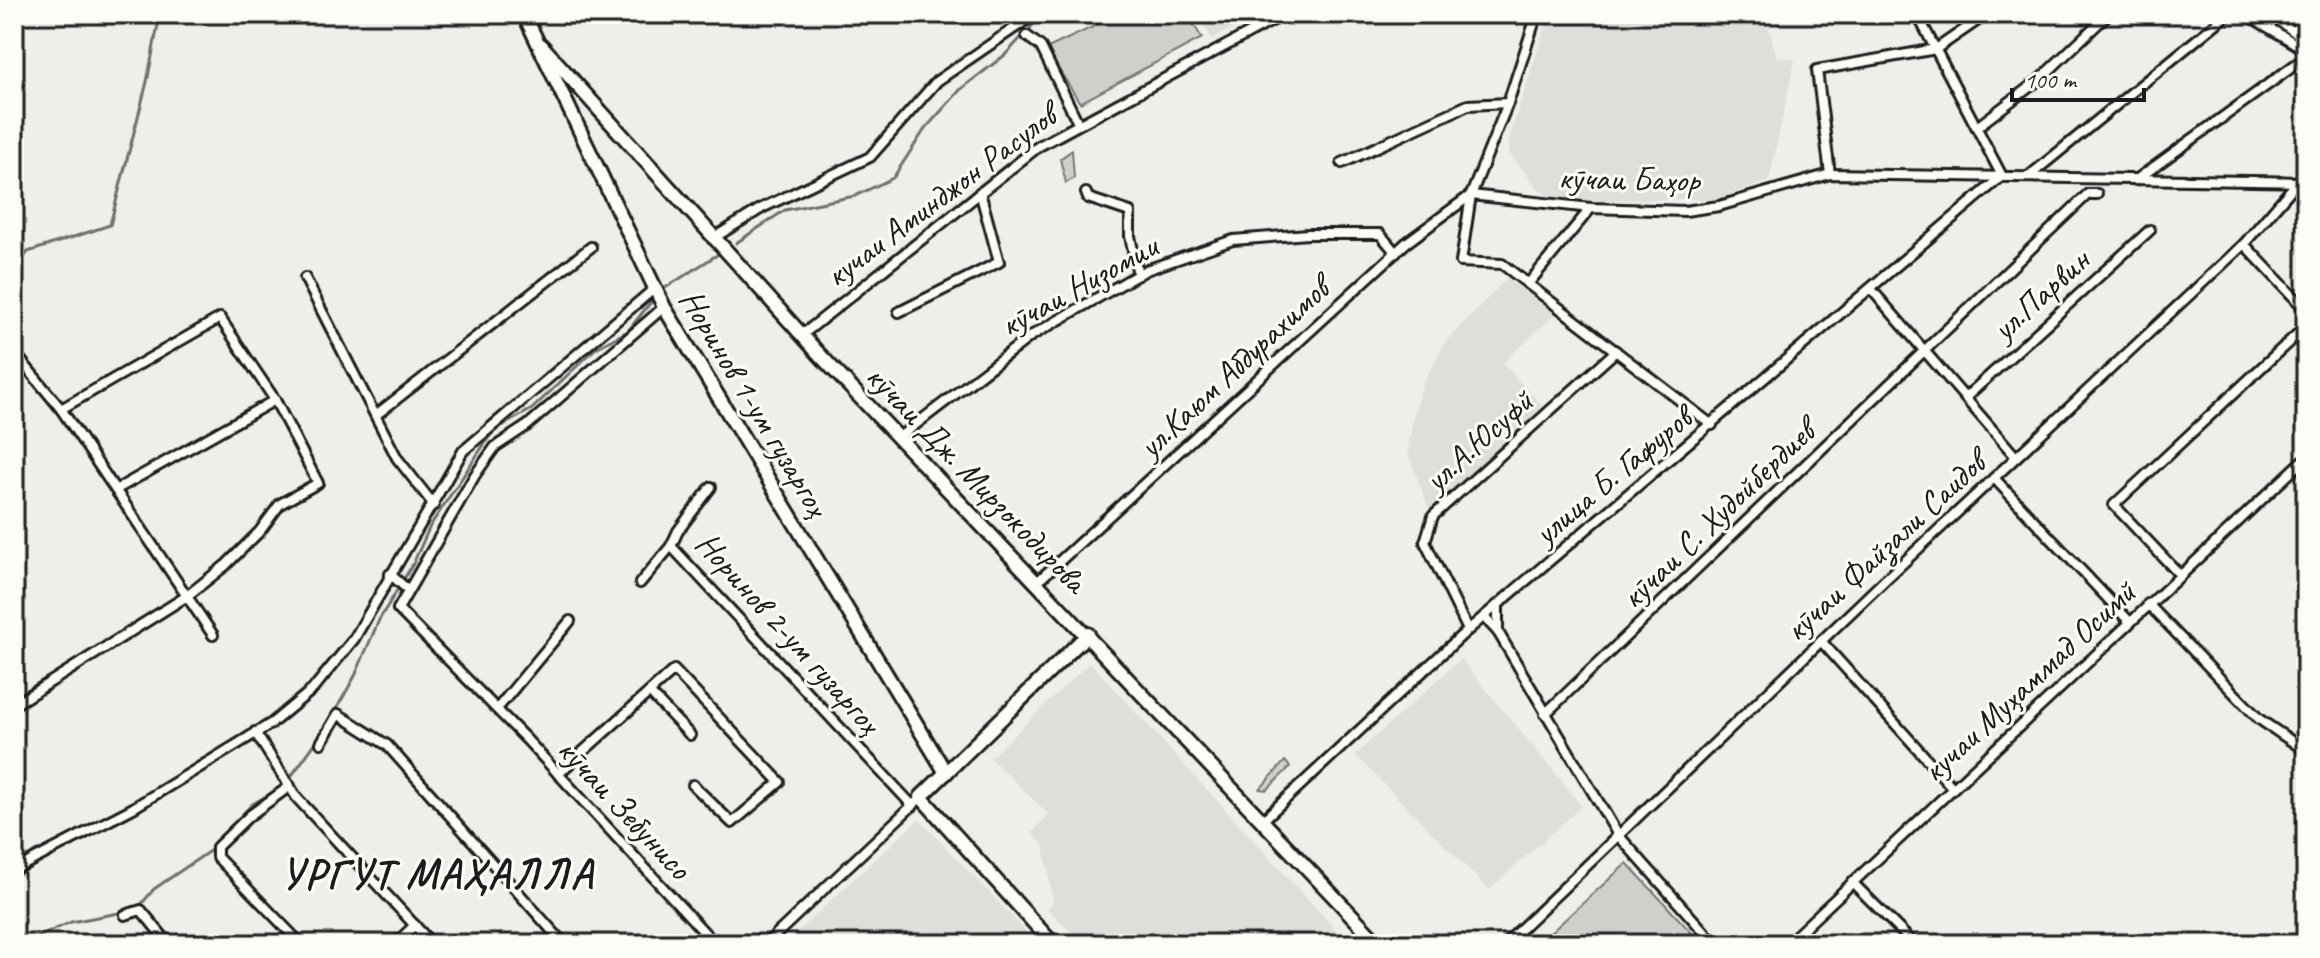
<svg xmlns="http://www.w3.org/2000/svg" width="2320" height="958" font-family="Caveat,sans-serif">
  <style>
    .built { fill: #e0deda }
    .green { fill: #d0cfcc; stroke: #767674; stroke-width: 2 }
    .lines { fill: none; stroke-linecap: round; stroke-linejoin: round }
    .stream { stroke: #706f6d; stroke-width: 3 }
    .street-casing { stroke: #1c1c1c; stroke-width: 14 }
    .secondary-casing { stroke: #1c1c1c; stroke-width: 18 }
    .street { stroke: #fdfcf7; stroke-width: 8 }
    .secondary { stroke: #fdfcf7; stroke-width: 12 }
    .labels { text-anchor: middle; stroke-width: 6; stroke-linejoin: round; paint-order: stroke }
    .street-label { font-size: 34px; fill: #1c1c1c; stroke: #fdfcf7 }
    .district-label { font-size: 42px; font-weight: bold; letter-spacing: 2px; fill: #1c1c1c; stroke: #fdfcf7 }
  </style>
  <rect width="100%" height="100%" fill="#f0eeea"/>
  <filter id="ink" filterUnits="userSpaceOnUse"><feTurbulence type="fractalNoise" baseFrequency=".0125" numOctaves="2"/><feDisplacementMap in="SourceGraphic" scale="16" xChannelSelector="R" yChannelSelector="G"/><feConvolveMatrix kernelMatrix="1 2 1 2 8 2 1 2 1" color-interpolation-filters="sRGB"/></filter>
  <g filter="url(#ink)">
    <!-- built -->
    <g class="built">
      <path d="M1197,14H1258L1212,39Z"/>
      <path d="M1550,14H1765L1777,57L1795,59L1769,181L1718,199L1585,200L1556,199L1540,191L1509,153V137Z"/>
      <path d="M1507,278L1555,314L1503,363L1543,407L1429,510L1408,452L1413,417L1423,383L1446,341Z"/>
      <path d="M1461,659L1582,806L1489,890L1355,755Z"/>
      <path d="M1090,662L1129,705L1349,944H1082L1047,908L1053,902L1044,846L1032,833L1048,814L990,758Z"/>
      <path d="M919,819L1038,944H784Z"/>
    </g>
    <!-- green -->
    <g class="green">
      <path d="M1120,14H1187L1202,38L1080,103L1046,49Z"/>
      <path d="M1072,150L1074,178L1066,183L1060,159Z"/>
      <path d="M1285,761L1290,767L1267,790L1260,789Z"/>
      <path d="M1627,863L1702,944H1538Z"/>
    </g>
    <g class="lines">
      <!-- stream -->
      <g class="stream">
        <path d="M736,243L785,210L855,196L893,178L925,129L961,89L1005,55L1043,14"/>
        <path d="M14,269L28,252L110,225L147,82L160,14"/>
        <path d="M662,290L720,253"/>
        <path d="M290,778L324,731L355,676L379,620L413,564L430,526L493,431L532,409L596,348L628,331L654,298"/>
        <path d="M232,827L251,805L285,785"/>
        <path d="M139,907L154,889L214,848"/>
        <path d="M22,944L71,922L124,912"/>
      </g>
      <defs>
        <g id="street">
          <path d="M1537,14L1508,103L1471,195L1461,262L1502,264L1712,425"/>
          <path d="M1917,14L2002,176"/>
          <path d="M2246,14L2306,50"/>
          <path d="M2269,14L2306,40"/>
          <path d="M1027,36L1041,47L1078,123"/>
          <path d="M1977,127L2040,79L2108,14"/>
          <path d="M1342,163L1468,105L1508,103"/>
          <path d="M1830,174L1817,70L1936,49L1987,14"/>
          <path d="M2028,177L2228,14"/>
          <path d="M2136,180L2306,57"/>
          <path d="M1086,193L1088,198L1130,212V236L1138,275"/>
          <path d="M712,239L762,208L870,157L937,81L1035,14"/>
          <path d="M2244,244L2306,310"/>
          <path d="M305,278L397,458L434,505"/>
          <path d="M1528,284L1591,208"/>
          <path d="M1872,290L2016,457"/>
          <path d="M664,307L528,425L495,447L475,475L398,609L527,740L715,944"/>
          <path d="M899,312L999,262L980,192"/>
          <path d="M802,335L1039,146L1285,14"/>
          <path d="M14,352L61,409L213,635"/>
          <path d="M1966,397L2150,230"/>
          <path d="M376,415L591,247"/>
          <path d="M898,438L1031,336L1146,270L1233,240L1308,234H1380L1396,253"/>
          <path d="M1994,478L2129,621"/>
          <path d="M711,487L678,531L671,546L913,806"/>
          <path d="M117,489L275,400"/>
          <path d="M390,574L408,590"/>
          <path d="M2180,575L2114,505L2306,326"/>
          <path d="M640,583L671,546"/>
          <path d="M1036,583L1406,243L1471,195L1591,208L1685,211L1719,206L1830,174L2306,182"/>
          <path d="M2148,604L2259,719L2306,751"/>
          <path d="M1498,605V632"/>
          <path d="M1484,617L1498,632L1618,835L1715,944"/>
          <path d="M1468,630L1425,542L1433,516L1616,351"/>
          <path d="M1821,641L1952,787"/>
          <path d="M650,693L690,735"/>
          <path d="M14,705L187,596L226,565L260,531L280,504L318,483L275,400L220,318L61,409"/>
          <path d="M497,709L570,621"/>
          <path d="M1545,714L2088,194H2097"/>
          <path d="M255,732L297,798L432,944"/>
          <path d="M321,743L338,714L387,745L564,944"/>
          <path d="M558,774L674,670L780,782L732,823L693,785"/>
          <path d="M290,786L249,816L217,847V857L301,944"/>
          <path d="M1262,821L1461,636L2001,177"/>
          <path d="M14,870L133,808L272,723L313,689L354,639L463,451L655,288"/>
          <path d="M1852,882L1914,944"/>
          <path d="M125,915L141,910L169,944"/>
          <path d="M395,944L415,925"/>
          <path d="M766,944L915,803"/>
          <path d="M1505,944L1887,578L2244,244L2306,172"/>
          <path d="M1787,944L2306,458"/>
        </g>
        <g id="secondary">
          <path d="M524,14L664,307L946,773"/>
          <path d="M541,45L819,354L1379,944"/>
          <path d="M1053,944L921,797L1088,634"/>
        </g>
      </defs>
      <!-- street casing -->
      <use href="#street" class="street-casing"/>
      <!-- secondary casing -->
      <use href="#secondary" class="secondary-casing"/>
      <!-- street -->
      <use href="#street" class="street"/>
      <!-- secondary -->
      <use href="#secondary" class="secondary"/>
    </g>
  </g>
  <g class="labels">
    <!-- street labels -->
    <g class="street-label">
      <text transform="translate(1629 178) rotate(1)" y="12">кӯчаи Баҳор</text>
      <text transform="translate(940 195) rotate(-37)" y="12">кучаи Аминджон Расулов</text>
      <text transform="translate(1078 285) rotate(-29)" y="12">кӯчаи Низомии</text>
      <text transform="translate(2040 294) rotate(-42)" y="12">ул.Парвин</text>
      <text transform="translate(1233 367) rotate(-43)" y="12">ул.Каюм Абдурахимов</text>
      <text transform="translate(755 402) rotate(59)" y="12">Норинов 1-ум гузаргоҳ</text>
      <text transform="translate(1478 440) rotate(-42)" y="12">ул.А.Юсуфй</text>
      <text transform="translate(1612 475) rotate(-40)" y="12">улица Б. Гафуров</text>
      <text transform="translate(977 478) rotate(46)" y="12">кӯчаи Дж. Мирзокодирова</text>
      <text transform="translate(1717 514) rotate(-44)" y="12">кӯчаи С. Худойбердиев</text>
      <text transform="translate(1884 546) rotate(-43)" y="12">кӯчаи Файзали Саидов</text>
      <text transform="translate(789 632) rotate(48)" y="12">Норинов 2-ум гузаргоҳ</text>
      <text transform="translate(2028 681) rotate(-43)" y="12">кучаи Муҳаммад Осимй</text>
      <text transform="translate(625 808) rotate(47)" y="12">кӯчаи Зебунисо</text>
    </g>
    <!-- district labels -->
    <g class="district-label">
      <text x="437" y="888">УРГУТ МАҲАЛЛА</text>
    </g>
  </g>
  <!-- margin -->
  <rect width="2320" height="958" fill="none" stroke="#fdfcf7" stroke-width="48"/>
  <rect x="24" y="24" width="2272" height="910" fill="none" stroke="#1c1c1c" stroke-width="3" filter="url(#ink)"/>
  <!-- scale -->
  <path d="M2012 88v12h132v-12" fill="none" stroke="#1c1c1c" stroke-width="4"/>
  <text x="2024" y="88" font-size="24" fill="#1c1c1c" stroke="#fdfcf7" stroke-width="6" paint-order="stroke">100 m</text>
</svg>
